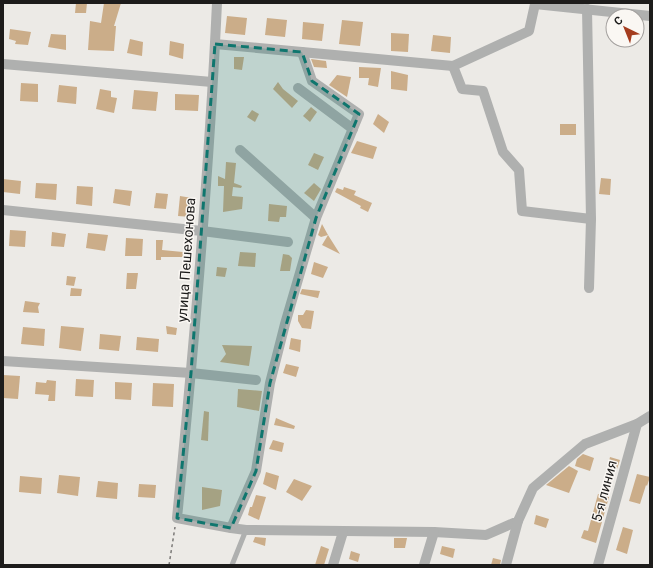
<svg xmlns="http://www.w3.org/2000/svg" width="653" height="568" font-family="Roboto,sans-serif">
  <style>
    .building { fill: #cbad89 }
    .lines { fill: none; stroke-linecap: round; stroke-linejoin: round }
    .path { stroke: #7c7a78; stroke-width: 1.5; stroke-dasharray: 3 3; stroke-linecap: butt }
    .lane { stroke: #afb0af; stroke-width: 5 }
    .street { stroke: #afb0af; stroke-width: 10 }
    .marked { fill: #0f766e; fill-opacity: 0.2; stroke: #0f766e; stroke-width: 3; stroke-dasharray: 8 5; stroke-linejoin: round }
    .labels { text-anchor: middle; stroke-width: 3; stroke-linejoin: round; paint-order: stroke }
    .street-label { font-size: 14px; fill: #1d1c1b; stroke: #faf7f3 }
  </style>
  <rect width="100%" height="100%" fill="#eceae6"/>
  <!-- building -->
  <g class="building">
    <path d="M76,3H87L86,13H75Z"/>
    <path d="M104,3H121L114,26H116L114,51L88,50L90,21L101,23Z"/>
    <path d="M227,16L247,18L245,35L225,33Z"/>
    <path d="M267,18L287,20L285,37L265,35Z"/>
    <path d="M342,20L363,22L360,46L339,44Z"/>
    <path d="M303,22L324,24L322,41L302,39Z"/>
    <path d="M10,29L31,32L28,45L15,44L16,41L9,39Z"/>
    <path d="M391,33L409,34L408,52L391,51Z"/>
    <path d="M51,34L66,35V50L48,47Z"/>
    <path d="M433,35L451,37L450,53L431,51Z"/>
    <path d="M130,39L143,42L142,56L127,53Z"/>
    <path d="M170,41L184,44L183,59L169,55Z"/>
    <path d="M234,57H244L242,70L234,69Z"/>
    <path d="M311,59L326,61L327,68L314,67Z"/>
    <path d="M359,67L381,68L378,87L368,85L369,78H359Z"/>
    <path d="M391,71L408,75L407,91L391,89Z"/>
    <path d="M337,75L351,77L347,97L329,85Z"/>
    <path d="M278,82L283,89L298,101L292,108L273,89Z"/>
    <path d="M21,83L38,84V102L20,101Z"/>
    <path d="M59,85L77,87L76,104L57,102Z"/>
    <path d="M100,89L111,91V97L117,98L114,113L96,109Z"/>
    <path d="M134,90L158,92L156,111L132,109Z"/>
    <path d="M175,94L199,95L198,111L175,110Z"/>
    <path d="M311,107L317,112L310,122L303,116Z"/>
    <path d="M252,110L259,114L255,122L247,117Z"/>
    <path d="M378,114L389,122L384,133L373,124Z"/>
    <rect x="560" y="124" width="16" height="11"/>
    <path d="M357,141L377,147L373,159L351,153Z"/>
    <path d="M314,153L324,157L318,170L308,165Z"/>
    <path d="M226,162L236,163L234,183L242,186L241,188L233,187L232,196L243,197L242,209L223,212L224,186H218V176L225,179Z"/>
    <path d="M601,178L611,179L610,195L599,194Z"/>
    <path d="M3,179L21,181L20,194L3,192Z"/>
    <path d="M36,183L57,184L56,200L35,198Z"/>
    <path d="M314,183L321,189L314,201L304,193Z"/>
    <path d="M77,186L93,187L92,206L76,204Z"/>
    <path d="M344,187L356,191L354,195L372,203L368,212L360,208L361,206L335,192L337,188L343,190Z"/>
    <path d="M115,189L132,191L130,206L113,203Z"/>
    <path d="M156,193L168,194L166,209L154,208Z"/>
    <path d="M180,196L192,198L191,217L178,216Z"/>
    <path d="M269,204L287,206L286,217H280L279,222L268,221Z"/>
    <path d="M322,224L328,235L340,254L322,245L328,235L321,237L318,235Z"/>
    <path d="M10,230L26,231L25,247L9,246Z"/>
    <path d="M52,232L66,234L64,247L51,246Z"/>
    <path d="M88,233L108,235L105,251L86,248Z"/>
    <path d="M126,238L143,239L142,256H125Z"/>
    <path d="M156,240H163L162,250L183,252V257H161V260H156Z"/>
    <path d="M240,252L256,253L255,267L238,266Z"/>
    <path d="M283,254L289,255L292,258L290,271H280Z"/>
    <path d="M314,262L328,267L323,278L311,274Z"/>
    <path d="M217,267L227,268L225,277L216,276Z"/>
    <path d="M127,273H138L136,289H126Z"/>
    <path d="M67,276L76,277L74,286L66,285Z"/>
    <path d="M71,288L82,289L81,296H70Z"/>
    <path d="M302,289L320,291L318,298L300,294Z"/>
    <path d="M25,301L40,303L38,307L39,313L23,312Z"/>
    <path d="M306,310L314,311L311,329L302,328L298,321V315H303Z"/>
    <path d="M61,326L84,328L81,351L59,348Z"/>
    <path d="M166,326L177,328L176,335L167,334Z"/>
    <path d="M23,327L45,329L44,346L21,344Z"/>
    <path d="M100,334L121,336L119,351L99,349Z"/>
    <path d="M137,337L159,339L158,352L136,350Z"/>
    <path d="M291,338L301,340L300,352L289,349Z"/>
    <path d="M222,345L252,346L249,366L220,362L226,354Z"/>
    <path d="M286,364L299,367L296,377L283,373Z"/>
    <path d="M3,375L20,376L18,399L3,398Z"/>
    <path d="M76,379L94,380L93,397L75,396Z"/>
    <path d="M47,380L56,381L55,401H48L49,395L35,394L36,382L46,383Z"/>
    <path d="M115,382L132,383L131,400L115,399Z"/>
    <path d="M153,383L174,384L173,407L152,406Z"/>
    <path d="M238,389L262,391L259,411L237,407Z"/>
    <path d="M204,411L209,412L208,441L201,440Z"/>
    <path d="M276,418L295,426L294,429L274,425Z"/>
    <path d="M273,440L284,443L282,452L269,449Z"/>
    <path d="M583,454L594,458L590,471L575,466L577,459Z"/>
    <path d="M610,457L620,460L617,469L608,466Z"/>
    <path d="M569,466L578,471L569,493L546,485Z"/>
    <path d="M266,472L279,476L276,490L263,484Z"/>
    <path d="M637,474L650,477L647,486L646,485L640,504L629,501Z"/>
    <path d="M59,475L80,477L78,496L57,493Z"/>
    <path d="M20,476L42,478L41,494L19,492Z"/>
    <path d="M294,479L312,486L302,501L286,492Z"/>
    <path d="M98,481L118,483L117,499L96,497Z"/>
    <path d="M139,484L156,485L155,498L138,497Z"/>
    <path d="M202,487L222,490L220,506L202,510Z"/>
    <path d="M598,494L609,497L596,543L581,538L584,530L588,531Z"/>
    <path d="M256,495L266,497L259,520L248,515L250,507H252Z"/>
    <path d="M536,515L549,519L546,528L534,524Z"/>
    <path d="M623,527L633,530L627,554L616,550Z"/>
    <path d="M255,537L266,538L265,546L253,542Z"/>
    <path d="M394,538H407L405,548H394Z"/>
    <path d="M321,546L329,549L324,565H315Z"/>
    <path d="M442,546L455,549L453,558L440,554Z"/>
    <path d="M351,551L360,554L358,562L349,559Z"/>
    <path d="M493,558L501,560L500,565H491Z"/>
  </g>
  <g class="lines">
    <!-- path -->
    <path class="path" d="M169,565L175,527"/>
    <!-- lane -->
    <path class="lane" d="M232,565L246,530"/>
    <!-- street -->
    <g class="street">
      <path d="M217,3C209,175 194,347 177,518L231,528L246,530L434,532L486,535L518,521L533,488L585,444L637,424L650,416"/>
      <path d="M587,9L591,219L589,288"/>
      <path d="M215,44L453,66L529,31L535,4L650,16"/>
      <path d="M3,64L212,82"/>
      <path d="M453,66L462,89L483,91L503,152L519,170L522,211L591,219"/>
      <path d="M298,88L353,129"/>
      <path d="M240,150L316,218"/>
      <path d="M3,210L202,231L288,242"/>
      <path d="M3,361L191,373L256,380"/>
      <path d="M231,528L256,471L270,383L285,324L316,218L359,114L312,81L302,52"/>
      <path d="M333,565L343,532"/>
      <path d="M424,565L434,532"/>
      <path d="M506,565L518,521"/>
      <path d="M598,565L637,424"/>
    </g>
  </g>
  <!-- marked area -->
  <path class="marked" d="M215,44L302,52L312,81L359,114L316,218L270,383L256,471L231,528L177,518L191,373Z"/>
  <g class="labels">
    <!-- street labels -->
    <g class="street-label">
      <text transform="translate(186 260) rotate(-86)" y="5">улица Пешехонова</text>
      <text transform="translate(604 491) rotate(-75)" y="5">5-я линия</text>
    </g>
  </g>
  <!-- border -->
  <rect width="653" height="568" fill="none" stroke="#1d1c1b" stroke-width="8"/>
  <!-- north arrow -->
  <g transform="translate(625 28) rotate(317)"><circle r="19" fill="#faf7f3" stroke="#a29f9d"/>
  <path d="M0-3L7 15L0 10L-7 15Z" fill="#a43c1e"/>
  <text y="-6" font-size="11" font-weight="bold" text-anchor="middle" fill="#1d1c1b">С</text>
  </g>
</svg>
